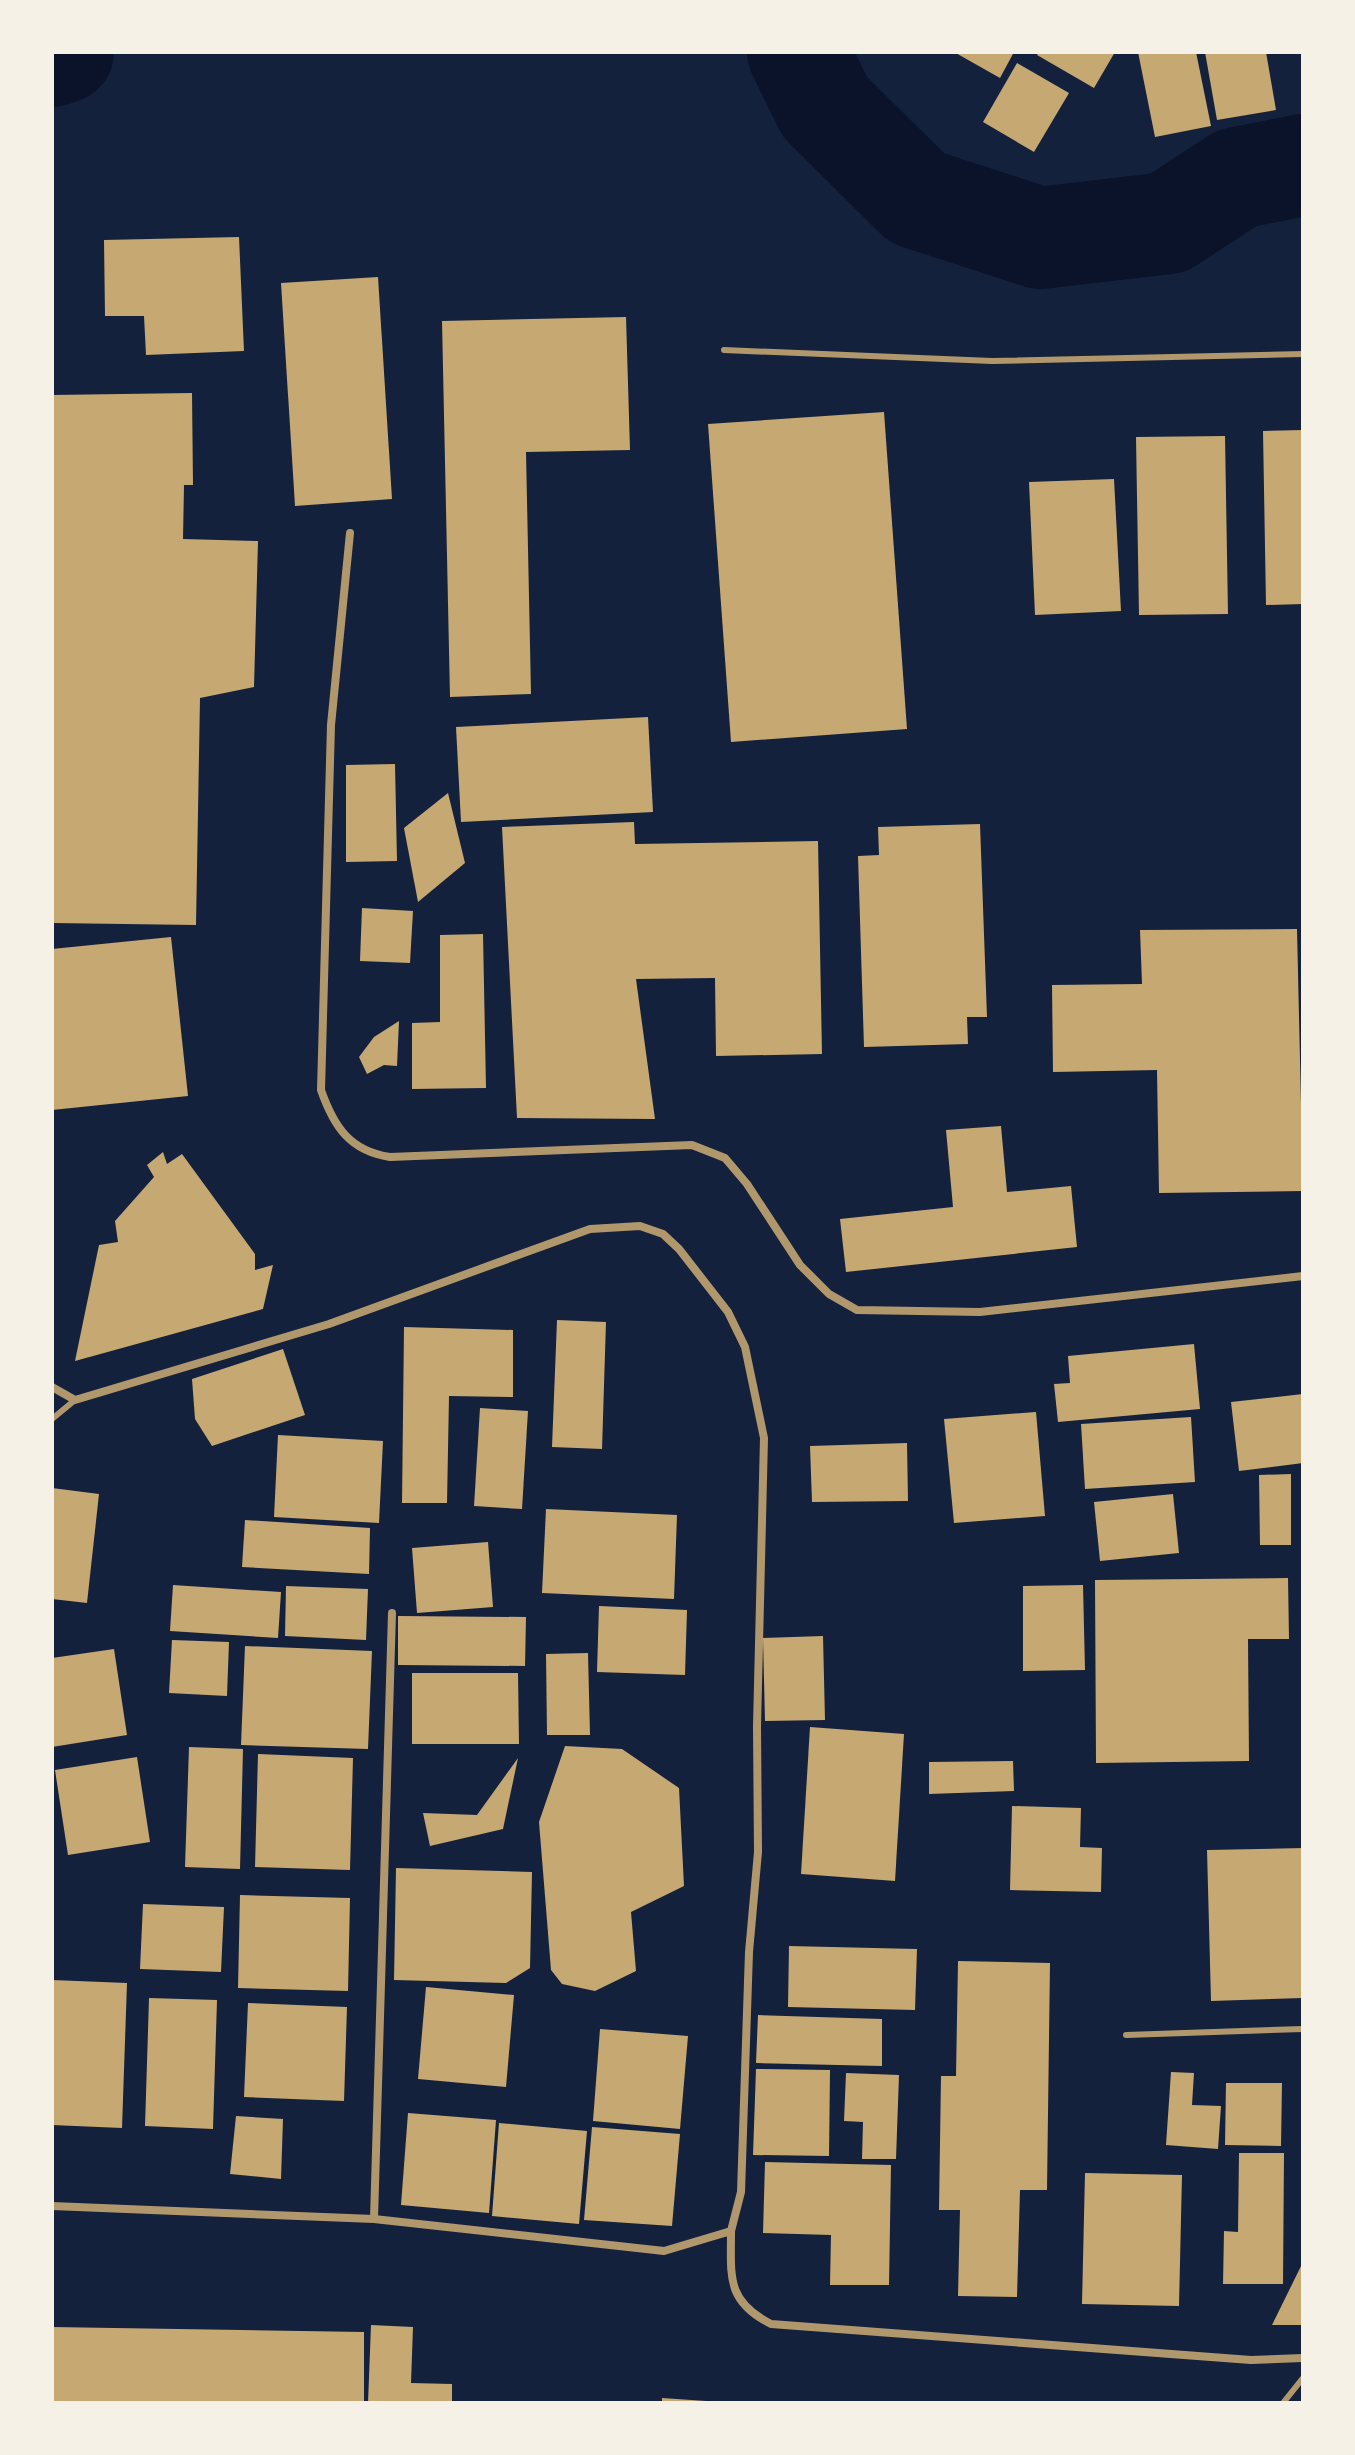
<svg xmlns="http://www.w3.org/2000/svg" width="1355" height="2455" font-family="Commissioner,sans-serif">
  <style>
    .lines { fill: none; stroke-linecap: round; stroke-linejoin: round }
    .river { stroke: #0b132b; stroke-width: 102 }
    .building { fill: #c6a872 }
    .service { stroke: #b1986c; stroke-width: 6 }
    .minor { stroke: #b1986c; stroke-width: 8 }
  </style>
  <rect width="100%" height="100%" fill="#14213d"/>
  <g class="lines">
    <!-- river -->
    <g class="river">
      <path d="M798,52L825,107L917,198L1040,238L1168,223L1237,178L1303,165"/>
      <path d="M52,56L63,52"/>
    </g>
  </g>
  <!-- building -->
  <g class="building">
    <path d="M954,52H1014L1000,78Z"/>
    <path d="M1039,52H1115L1094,88L1037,55Z"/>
    <path d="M1138,52H1196L1211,126L1155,137Z"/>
    <path d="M1205,52H1266L1276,110L1217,120Z"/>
    <path d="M1017,63L1069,93L1034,152L983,122Z"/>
    <path d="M239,237L244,351L146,355L144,316H105L104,240Z"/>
    <path d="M378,277L392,499L295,506L281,283Z"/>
    <path d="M626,317L630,450L526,452L531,694L450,697L442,321Z"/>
    <path d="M192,393L193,485H184L183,539L258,541L254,687L200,698L196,925L52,923V395Z"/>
    <path d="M884,412L907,729L731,742L708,424Z"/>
    <path d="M1303,430V604L1266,605L1263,431Z"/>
    <path d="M1225,436L1228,614L1139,615L1136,437Z"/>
    <path d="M1114,479L1121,611L1035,615L1029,482Z"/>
    <path d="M648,717L653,812L461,822L456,727Z"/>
    <path d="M395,764L397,861L346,862V765Z"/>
    <path d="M448,793L465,863L418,902L404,828Z"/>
    <path d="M634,822L635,844L818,841L822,1054L716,1056L715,978L636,979L655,1119L517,1118L502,827Z"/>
    <path d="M980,824L987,1017H967L968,1044L864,1047L858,856L879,855L878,827Z"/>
    <path d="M362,908L413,911L410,963L360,961Z"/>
    <path d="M1297,929L1303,1191L1159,1193L1157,1070L1053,1072L1052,985L1142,984L1140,930Z"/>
    <path d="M483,934L486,1088L412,1089V1023L440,1022V935Z"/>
    <path d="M171,937L188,1096L52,1110V949Z"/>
    <path d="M399,1021L397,1066L384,1065L367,1074L359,1057L374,1037Z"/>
    <path d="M1001,1126L1007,1192L1071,1186L1077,1247L846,1272L840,1219L953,1207L946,1130Z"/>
    <path d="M163,1152L167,1164L182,1154L255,1254V1270L273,1265L263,1309L75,1361L99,1245L118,1242L115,1221L154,1177L147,1165Z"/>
    <path d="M557,1320L606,1322L602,1449L552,1447Z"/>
    <path d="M404,1327L513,1330V1397L449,1396L447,1503H402Z"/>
    <path d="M1194,1344L1200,1409L1058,1422L1054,1384L1070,1383L1068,1356Z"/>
    <path d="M283,1349L305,1415L212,1446L195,1419L192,1379Z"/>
    <path d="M1303,1394V1463L1239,1471L1231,1402Z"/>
    <path d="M480,1408L528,1411L522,1509L474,1506Z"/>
    <path d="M1036,1412L1045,1516L954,1523L944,1419Z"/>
    <path d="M1191,1417L1195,1482L1085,1489L1081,1424Z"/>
    <path d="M278,1435L383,1441L379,1523L274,1517Z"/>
    <path d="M907,1443L908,1501L812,1502L810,1446Z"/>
    <path d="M1291,1474V1545H1260L1259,1475Z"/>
    <path d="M52,1488L99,1494L87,1603L52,1599Z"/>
    <path d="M1173,1494L1179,1553L1100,1561L1094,1502Z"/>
    <path d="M546,1509L677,1515L674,1599L542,1593Z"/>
    <path d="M245,1520L370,1528L369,1574L242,1567Z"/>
    <path d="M488,1542L493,1607L417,1613L412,1548Z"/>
    <path d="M1288,1578L1289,1639H1248L1249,1761L1096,1763L1095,1580Z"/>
    <path d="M173,1585L281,1592L278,1638L170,1631Z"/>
    <path d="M1083,1585L1085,1670L1023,1671V1586Z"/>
    <path d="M286,1586L368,1589L366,1640L285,1636Z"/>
    <path d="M599,1606L687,1610L685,1675L597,1672Z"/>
    <path d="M398,1616L526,1617L525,1666L398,1665Z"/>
    <path d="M823,1636L825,1720L765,1721L763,1638Z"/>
    <path d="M172,1640L229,1642L227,1696L169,1693Z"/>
    <path d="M245,1646L372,1651L368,1749L241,1745Z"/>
    <path d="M114,1649L127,1735L52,1747V1658Z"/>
    <path d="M588,1653L590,1735H547L546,1654Z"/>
    <path d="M412,1673H518L519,1744H412Z"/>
    <path d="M810,1727L904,1734L895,1881L801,1874Z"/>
    <path d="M565,1746L622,1749L679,1788L684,1886L631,1912L636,1971L595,1991L562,1984L551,1970L539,1822Z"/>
    <path d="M189,1747L243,1749L240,1869L185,1867Z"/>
    <path d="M258,1754L353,1758L350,1870L255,1867Z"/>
    <path d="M137,1757L150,1842L68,1855L55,1770Z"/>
    <path d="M518,1758L503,1829L430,1846L423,1813L477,1815Z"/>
    <path d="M1013,1761L1014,1791L929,1794V1762Z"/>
    <path d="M1012,1806L1081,1808L1080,1847L1102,1848L1101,1892L1010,1890Z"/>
    <path d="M1303,1848V1998L1211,2001L1207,1850Z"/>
    <path d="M396,1868L532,1872L530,1968L506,1983L394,1980Z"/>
    <path d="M240,1895L350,1898L348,1991L238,1988Z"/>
    <path d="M143,1904L224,1907L221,1972L140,1969Z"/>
    <path d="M789,1946L917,1949L915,2010L788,2007Z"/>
    <path d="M958,1961L1050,1963L1047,2190H1020L1017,2297L958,2296L960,2210H939L941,2076H956Z"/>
    <path d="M52,1980L127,1983L122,2128L52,2125Z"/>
    <path d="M426,1987L514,1995L506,2087L418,2079Z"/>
    <path d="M149,1998L217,2000L213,2129L145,2126Z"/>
    <path d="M248,2003L347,2007L344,2101L244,2097Z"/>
    <path d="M758,2015L882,2019V2066L756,2063Z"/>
    <path d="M600,2029L688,2036L680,2129L593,2121Z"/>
    <path d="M756,2069L830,2070L829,2156L753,2155Z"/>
    <path d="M1171,2072L1194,2073L1192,2105L1221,2106L1218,2149L1166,2145Z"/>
    <path d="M846,2073L899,2075L896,2159H862L863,2122L844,2121Z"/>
    <path d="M1226,2083H1282L1281,2146L1225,2145Z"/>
    <path d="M408,2113L496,2120L489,2213L401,2205Z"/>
    <path d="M236,2116L283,2119L281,2179L230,2174Z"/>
    <path d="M499,2123L587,2131L579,2224L492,2216Z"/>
    <path d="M592,2127L680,2134L672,2226L584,2220Z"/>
    <path d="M1239,2153H1284L1283,2284H1223L1224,2231L1238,2232Z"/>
    <path d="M765,2162L891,2165L889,2285H830L831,2235L763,2233Z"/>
    <path d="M1085,2173L1182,2175L1179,2306L1082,2304Z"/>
    <path d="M1303,2262V2325H1272Z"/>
    <path d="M371,2325L413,2327L411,2383L452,2384V2403H368Z"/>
    <path d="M52,2327L364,2332V2403H52Z"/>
    <path d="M662,2398L706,2401V2403H662Z"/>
  </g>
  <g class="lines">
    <!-- service -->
    <g class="service">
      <path d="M724,350L992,361L1303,354"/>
      <path d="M52,1419L75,1400"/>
      <path d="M1126,2035L1303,2029"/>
      <path d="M1283,2403L1303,2378"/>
    </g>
    <!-- minor -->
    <g class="minor">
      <path d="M350,533L331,725L321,1090C334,1127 350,1151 390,1157L692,1145L725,1158L747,1184L800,1265L829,1294L857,1310L980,1312L1303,1276"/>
      <path d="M52,1387L75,1400L329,1324L590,1229L640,1226L663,1234L679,1249L728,1312L745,1347L764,1438L757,1726L758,1852L749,1952L741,2192L731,2231"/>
      <path d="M52,2206L374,2219L664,2251L731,2231C731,2277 726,2301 771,2324L1251,2360L1303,2358"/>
      <path d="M374,2219L392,1613"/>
    </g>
  </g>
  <!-- border -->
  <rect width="1355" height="2455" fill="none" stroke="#f6f1e7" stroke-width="108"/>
</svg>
